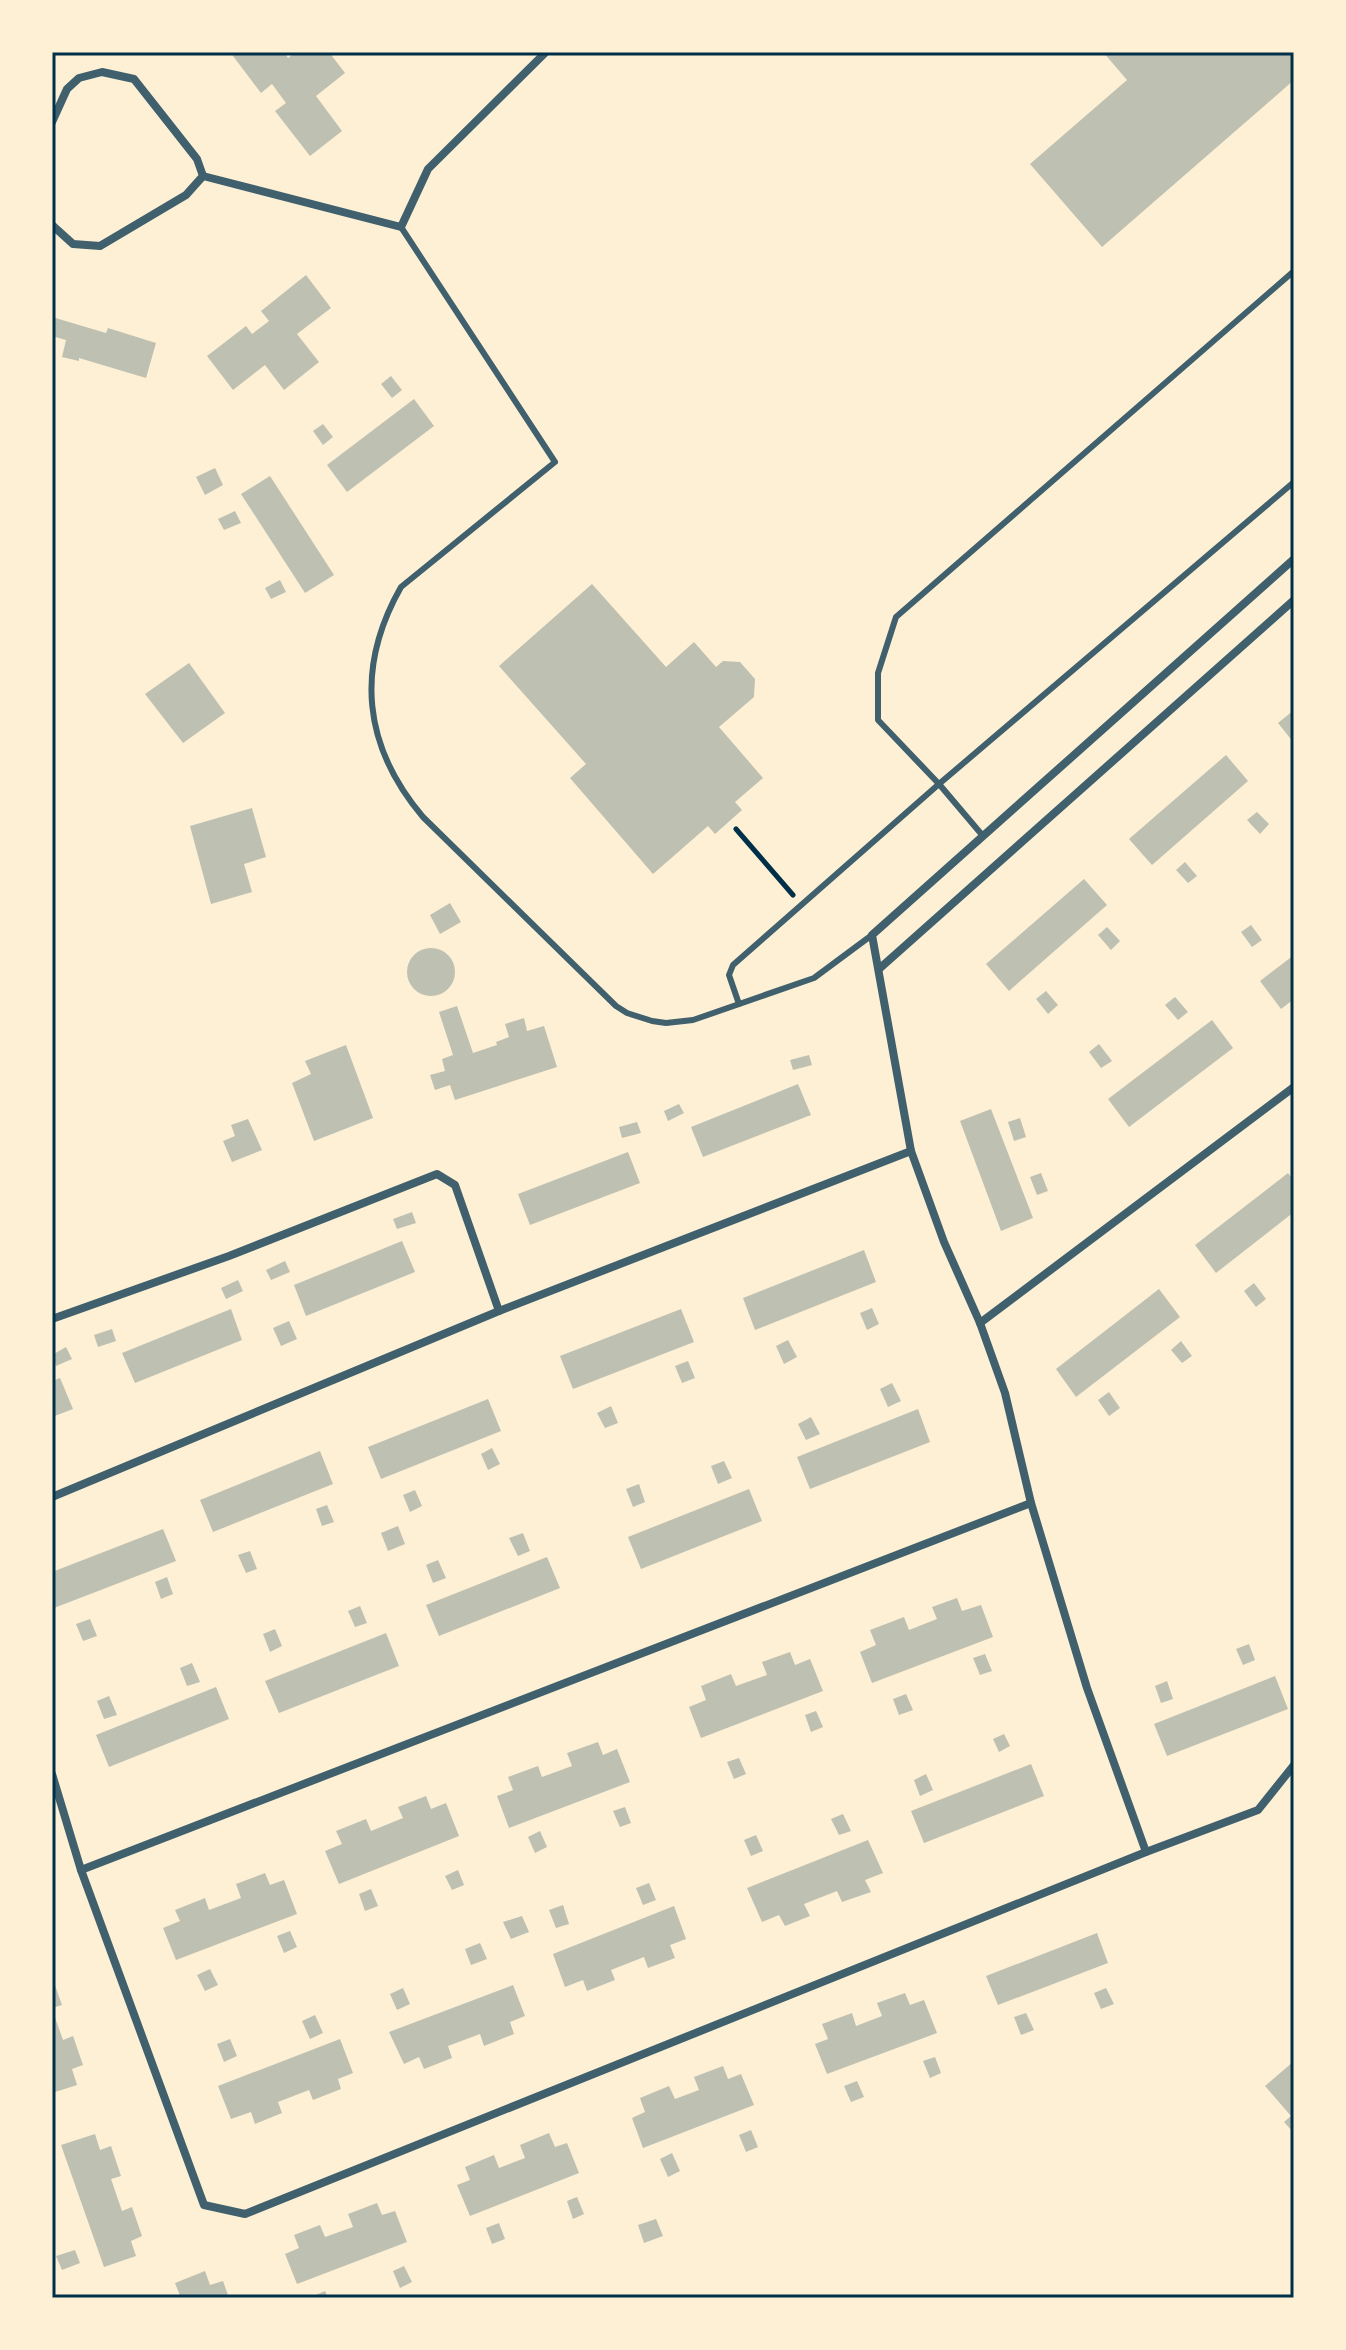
<svg xmlns="http://www.w3.org/2000/svg" width="1346" height="2350" font-family="Roboto,sans-serif">
  <style>
    .building { fill: #bec0b2 }
    .lines { fill: none; stroke-linecap: round; stroke-linejoin: round }
    .path { stroke: #003049; stroke-width: 5 }
    .service { stroke: #3f606c; stroke-width: 6 }
    .minor { stroke: #3f606c; stroke-width: 8 }
    .neatline { fill: none; stroke: #003049; stroke-width: 3 }
  </style>
  <rect width="100%" height="100%" fill="#fdf0d5"/>
  <!-- building -->
  <g class="building">
    <path d="M230,52H284L288,58L296,52H329L345,73L316,96L342,131L310,156L275,111L286,103L272,84L261,93Z"/>
    <path d="M1103,52H1294V80L1102,247L1030,164L1127,80Z"/>
    <path d="M306,275L331,308L297,334L319,362L284,390L265,365L233,390L207,356L246,326L252,334L269,321L261,311Z"/>
    <path d="M52,317L106,333L108,328L156,343L146,378L79,358V361L62,357L66,340L52,336Z"/>
    <path d="M391,376L402,390L392,398L381,384Z"/>
    <path d="M414,399L434,426L347,492L327,465Z"/>
    <path d="M323,424L333,437L323,445L313,431Z"/>
    <path d="M215,468L223,485L205,495L196,477Z"/>
    <path d="M270,476L334,575L305,593L241,494Z"/>
    <path d="M235,511L241,523L224,530L218,519Z"/>
    <path d="M280,580L286,592L271,599L265,588Z"/>
    <path d="M592,584L666,667L694,642L716,667L723,661L740,662L755,679L754,697L719,727L763,778L735,802L742,810L715,834L708,826L653,874L570,778L586,764L499,666Z"/>
    <path d="M189,663L225,713L183,743L145,694Z"/>
    <path d="M1294,710V743L1278,723Z"/>
    <path d="M1226,755L1248,781L1152,865L1129,839Z"/>
    <path d="M252,808L266,857L244,864L252,892L211,904L190,826Z"/>
    <path d="M1257,812L1269,824L1260,834L1247,820Z"/>
    <path d="M1185,862L1197,876L1188,883L1176,870Z"/>
    <path d="M1084,879L1107,905L1009,991L986,964Z"/>
    <path d="M450,903L461,922L440,934L430,915Z"/>
    <path d="M1251,925L1262,940L1252,947L1241,932Z"/>
    <path d="M1107,927L1120,941L1111,950L1098,935Z"/>
    <circle cx="431" cy="972" r="24"/>
    <path d="M1294,955V999L1281,1009L1260,981Z"/>
    <path d="M1046,991L1058,1005L1048,1014L1036,999Z"/>
    <path d="M1175,997L1188,1012L1178,1020L1165,1005Z"/>
    <path d="M457,1006L473,1053L497,1045L496,1042L509,1037L505,1024L524,1018L527,1031L544,1026L557,1067L455,1100L450,1085L435,1090L430,1075L445,1071L442,1059L453,1055L439,1012Z"/>
    <path d="M1212,1020L1233,1048L1129,1127L1108,1099Z"/>
    <path d="M1099,1044L1112,1061L1101,1068L1089,1052Z"/>
    <path d="M346,1045L373,1118L314,1141L292,1083L311,1074L305,1061Z"/>
    <path d="M809,1055L812,1065L793,1070L790,1060Z"/>
    <path d="M798,1084L811,1115L703,1157L691,1127Z"/>
    <path d="M679,1104L684,1113L668,1121L664,1111Z"/>
    <path d="M991,1109L1033,1218L1001,1231L960,1121Z"/>
    <path d="M1020,1118L1026,1137L1014,1141L1008,1122Z"/>
    <path d="M248,1119L262,1150L232,1162L223,1141L235,1136L231,1125Z"/>
    <path d="M637,1122L641,1133L622,1138L619,1127Z"/>
    <path d="M628,1152L640,1183L530,1225L518,1194Z"/>
    <path d="M1041,1173L1048,1191L1037,1195L1030,1177Z"/>
    <path d="M1288,1173L1294,1181V1212L1216,1273L1195,1245Z"/>
    <path d="M412,1212L416,1223L397,1229L393,1219Z"/>
    <path d="M402,1241L415,1272L306,1316L294,1285Z"/>
    <path d="M864,1250L876,1282L755,1330L743,1298Z"/>
    <path d="M285,1261L290,1272L271,1280L266,1270Z"/>
    <path d="M238,1280L243,1291L226,1299L221,1288Z"/>
    <path d="M1254,1283L1266,1299L1256,1307L1244,1291Z"/>
    <path d="M1159,1289L1180,1317L1076,1397L1056,1369Z"/>
    <path d="M872,1308L879,1324L867,1330L860,1313Z"/>
    <path d="M231,1309L242,1340L135,1383L122,1353Z"/>
    <path d="M681,1309L694,1342L573,1389L560,1356Z"/>
    <path d="M289,1321L297,1339L281,1346L273,1328Z"/>
    <path d="M112,1329L116,1341L98,1347L94,1335Z"/>
    <path d="M788,1340L797,1357L784,1364L776,1346Z"/>
    <path d="M1181,1341L1192,1356L1182,1363L1171,1350Z"/>
    <path d="M66,1347L72,1359L56,1366L52,1355Z"/>
    <path d="M688,1361L695,1378L682,1383L675,1366Z"/>
    <path d="M60,1378L73,1409L52,1417V1381Z"/>
    <path d="M892,1383L901,1401L888,1407L880,1389Z"/>
    <path d="M1109,1392L1120,1408L1109,1416L1098,1400Z"/>
    <path d="M488,1399L501,1431L381,1479L368,1447Z"/>
    <path d="M611,1406L618,1423L605,1428L597,1413Z"/>
    <path d="M918,1409L930,1442L810,1489L797,1457Z"/>
    <path d="M811,1417L820,1434L806,1440L798,1424Z"/>
    <path d="M492,1448L500,1464L488,1470L481,1454Z"/>
    <path d="M320,1451L333,1484L213,1532L200,1500Z"/>
    <path d="M724,1461L732,1478L718,1484L711,1466Z"/>
    <path d="M639,1484L645,1502L633,1507L626,1489Z"/>
    <path d="M749,1489L762,1521L641,1569L628,1537Z"/>
    <path d="M415,1490L422,1506L410,1512L403,1495Z"/>
    <path d="M327,1505L334,1522L322,1526L316,1509Z"/>
    <path d="M398,1526L405,1544L388,1551L381,1533Z"/>
    <path d="M163,1529L176,1561L54,1608L52,1572Z"/>
    <path d="M523,1533L530,1551L518,1556L509,1538Z"/>
    <path d="M250,1551L257,1569L246,1573L238,1555Z"/>
    <path d="M547,1557L560,1588L439,1636L426,1605Z"/>
    <path d="M438,1560L446,1578L433,1583L426,1565Z"/>
    <path d="M167,1577L173,1594L161,1599L155,1582Z"/>
    <path d="M957,1598L962,1611L981,1605L993,1637L872,1683L860,1652L876,1645L870,1630L904,1617L909,1630L937,1619L932,1607Z"/>
    <path d="M360,1606L367,1623L355,1627L348,1611Z"/>
    <path d="M90,1619L97,1636L83,1641L76,1624Z"/>
    <path d="M275,1629L282,1646L270,1652L263,1634Z"/>
    <path d="M386,1633L399,1666L279,1713L265,1681Z"/>
    <path d="M1249,1644L1255,1660L1243,1665L1236,1649Z"/>
    <path d="M790,1652L795,1665L810,1659L823,1691L701,1738L689,1707L706,1700L701,1686L731,1674L736,1686L767,1675L762,1662Z"/>
    <path d="M985,1654L992,1671L980,1675L973,1658Z"/>
    <path d="M192,1663L200,1682L187,1686L180,1668Z"/>
    <path d="M1275,1676L1288,1709L1167,1756L1154,1724Z"/>
    <path d="M1167,1681L1173,1699L1161,1703L1155,1686Z"/>
    <path d="M216,1687L229,1719L109,1767L96,1735Z"/>
    <path d="M906,1694L913,1710L899,1715L893,1699Z"/>
    <path d="M109,1696L117,1715L104,1719L97,1701Z"/>
    <path d="M816,1711L823,1727L811,1732L805,1715Z"/>
    <path d="M1004,1734L1010,1746L999,1752L993,1739Z"/>
    <path d="M598,1742L603,1755L617,1749L630,1782L509,1828L497,1796L513,1790L508,1777L538,1766L542,1777L572,1766L567,1753Z"/>
    <path d="M739,1758L746,1774L734,1779L727,1762Z"/>
    <path d="M1031,1764L1044,1796L924,1843L911,1811Z"/>
    <path d="M926,1774L933,1790L920,1796L914,1780Z"/>
    <path d="M426,1796L431,1809L446,1803L459,1836L339,1884L325,1851L342,1844L336,1831L366,1819L371,1831L403,1818L398,1807Z"/>
    <path d="M625,1807L631,1823L620,1827L613,1811Z"/>
    <path d="M843,1814L851,1831L839,1835L831,1819Z"/>
    <path d="M540,1831L547,1847L535,1853L528,1837Z"/>
    <path d="M756,1835L763,1851L751,1856L744,1840Z"/>
    <path d="M868,1840L883,1873L865,1880L871,1892L842,1902L837,1891L804,1904L810,1916L785,1926L779,1915L762,1922L747,1888Z"/>
    <path d="M458,1870L464,1885L452,1890L445,1876Z"/>
    <path d="M265,1873L270,1885L284,1880L297,1914L176,1960L163,1928L180,1921L175,1910L205,1898L209,1910L241,1898L236,1884Z"/>
    <path d="M649,1883L656,1900L643,1905L636,1888Z"/>
    <path d="M371,1889L378,1906L365,1911L359,1894Z"/>
    <path d="M563,1905L569,1924L556,1928L549,1910Z"/>
    <path d="M674,1906L686,1939L670,1945L675,1958L648,1968L644,1957L611,1970L615,1980L587,1991L583,1980L565,1987L553,1954Z"/>
    <path d="M522,1916L529,1932L511,1939L503,1922Z"/>
    <path d="M290,1931L297,1947L284,1953L277,1936Z"/>
    <path d="M1097,1933L1108,1963L998,2005L986,1976Z"/>
    <path d="M480,1943L487,1959L471,1965L465,1949Z"/>
    <path d="M210,1969L218,1985L205,1991L197,1975Z"/>
    <path d="M52,1977L62,2005L52,2008Z"/>
    <path d="M513,1985L525,2016L510,2022L514,2034L484,2046L480,2034L448,2046L452,2058L424,2069L419,2057L404,2064L389,2032Z"/>
    <path d="M403,1988L410,2004L397,2010L390,1994Z"/>
    <path d="M1106,1988L1114,2004L1101,2009L1094,1993Z"/>
    <path d="M905,1993L910,2005L924,2000L937,2033L827,2074L815,2044L828,2039L822,2024L852,2013L856,2026L882,2016L877,2003Z"/>
    <path d="M52,2009L63,2040L73,2036L83,2065L72,2069L77,2085L52,2093Z"/>
    <path d="M1026,2013L1034,2030L1021,2035L1014,2017Z"/>
    <path d="M315,2015L323,2033L310,2039L302,2021Z"/>
    <path d="M230,2039L237,2056L224,2062L217,2044Z"/>
    <path d="M340,2039L353,2073L338,2079L341,2089L313,2100L309,2090L278,2102L282,2113L255,2124L251,2112L231,2119L218,2086Z"/>
    <path d="M935,2057L941,2073L930,2078L923,2061Z"/>
    <path d="M1294,2061V2133L1284,2122L1291,2116L1265,2086Z"/>
    <path d="M723,2066L728,2079L741,2074L754,2105L643,2148L632,2118L645,2112L640,2098L669,2086L675,2099L699,2090L694,2077Z"/>
    <path d="M857,2081L864,2097L851,2102L844,2086Z"/>
    <path d="M751,2130L758,2147L746,2152L739,2135Z"/>
    <path d="M549,2133L555,2147L567,2143L579,2173L470,2216L457,2185L470,2180L465,2167L494,2155L499,2168L525,2158L520,2145Z"/>
    <path d="M95,2134L100,2150L111,2146L121,2176L111,2179L122,2211L132,2207L142,2236L131,2241L136,2256L104,2267L61,2145Z"/>
    <path d="M672,2153L680,2171L668,2177L660,2159Z"/>
    <path d="M577,2197L584,2214L573,2219L567,2201Z"/>
    <path d="M377,2203L382,2215L395,2211L407,2242L297,2284L285,2254L299,2248L294,2235L320,2225L325,2237L353,2227L348,2214Z"/>
    <path d="M656,2219L663,2236L644,2243L638,2225Z"/>
    <path d="M499,2223L505,2239L492,2244L486,2228Z"/>
    <path d="M75,2250L80,2263L62,2270L56,2256Z"/>
    <path d="M404,2266L412,2282L400,2288L393,2271Z"/>
    <path d="M205,2271L210,2285L223,2281L229,2298H181L175,2283Z"/>
    <path d="M325,2291L328,2298H309Z"/>
  </g>
  <g class="lines">
    <!-- path -->
    <path class="path" d="M736,829L793,895"/>
    <!-- service -->
    <g class="service">
      <path d="M401,227L555,462L401,587C355,668 363,746 423,817L616,1006L627,1013L652,1021L666,1023L693,1020L814,978L872,935"/>
      <path d="M983,836L939,784L878,720V673L896,617L1294,271"/>
      <path d="M739,1004L729,975L733,965L939,784L1294,482"/>
    </g>
    <!-- minor -->
    <g class="minor">
      <path d="M52,122L67,89L79,78L102,72L134,79L197,159L203,176L186,195L100,246L73,244L52,225"/>
      <path d="M203,176L401,227L428,169L546,52"/>
      <path d="M879,969L1294,600"/>
      <path d="M52,1319L229,1256L437,1174L455,1185L499,1311"/>
      <path d="M980,1323L1294,1087"/>
      <path d="M52,1497L499,1311L911,1151"/>
      <path d="M52,1774L81,1870L204,2205L245,2214L1146,1852L1258,1810L1294,1765"/>
      <path d="M1146,1852L1087,1688L1031,1503L1005,1393L980,1323L944,1242L911,1151L872,935L1294,559"/>
      <path d="M81,1870L1031,1503"/>
    </g>
  </g>
  <!-- border -->
  <rect width="1346" height="2350" fill="none" stroke="#fdf0d5" stroke-width="108"/>
  <rect x="54" y="54" width="1238" height="2242" class="neatline"/>
</svg>
